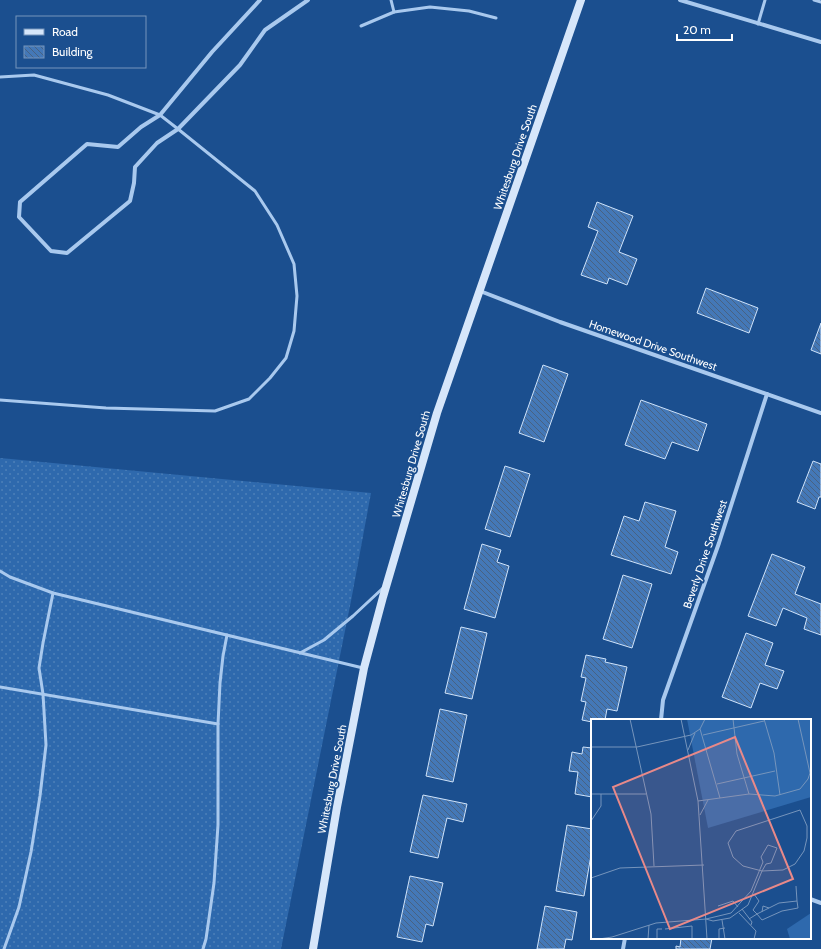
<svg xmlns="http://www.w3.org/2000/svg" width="821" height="949" font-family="Cabin,sans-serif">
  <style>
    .grass { fill: url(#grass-dots) }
    .building { fill: url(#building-back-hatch); stroke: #cfe3fa }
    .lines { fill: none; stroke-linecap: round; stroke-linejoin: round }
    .lane { stroke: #a9c9ee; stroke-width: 3 }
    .street { stroke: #a9c9ee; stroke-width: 4 }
    .secondary { stroke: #d6e6fa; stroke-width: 8 }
    .labels { text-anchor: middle; stroke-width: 3.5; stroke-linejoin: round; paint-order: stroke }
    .street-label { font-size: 11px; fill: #fff; stroke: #1b4f8f }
    .inset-road { fill: none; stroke: #7695bc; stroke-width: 1 }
    .view { fill: #e88989; fill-opacity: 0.15; stroke: #e88989; stroke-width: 2 }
    .inset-edge { fill: none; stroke: #fff; stroke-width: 2 }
  </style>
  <defs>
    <pattern id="grass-dots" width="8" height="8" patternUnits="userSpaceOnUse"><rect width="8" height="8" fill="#2e69ad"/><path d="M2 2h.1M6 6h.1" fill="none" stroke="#4d80b9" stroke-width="1.8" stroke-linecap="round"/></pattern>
    <pattern id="building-back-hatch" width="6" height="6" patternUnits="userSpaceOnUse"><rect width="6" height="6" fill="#4478b7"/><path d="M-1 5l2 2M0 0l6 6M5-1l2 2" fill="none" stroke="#486282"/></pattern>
  </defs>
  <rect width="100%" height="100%" fill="#1b4f8f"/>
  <!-- grass -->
  <path class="grass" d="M0,458L371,493L351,601L281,949H0Z"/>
  <!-- building -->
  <g class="building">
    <path d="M597,202L633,216L619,252L637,259L627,285L609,278L607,284L581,275L598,231L588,227Z"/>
    <path d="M706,288L758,308L749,333L697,313Z"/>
    <path d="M821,323V354L811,350Z"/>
    <path d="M543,365L568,374L544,442L519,433Z"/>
    <path d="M641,400L707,424L698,451L672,442L665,459L625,445Z"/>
    <path d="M813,461L821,464V497H819L815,509L797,502Z"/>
    <path d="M505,466L530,474L510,537L485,529Z"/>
    <path d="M645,502L676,511L665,547L678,552L671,574L611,555L624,516L639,521Z"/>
    <path d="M482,544L501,550L497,562L509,566L495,618L464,609Z"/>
    <path d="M772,554L805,567L795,594L821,604V635L804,629L807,618L783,608L776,626L748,616Z"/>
    <path d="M623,575L652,584L632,648L603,639Z"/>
    <path d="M461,627L487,633L472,699L445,693Z"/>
    <path d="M746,633L773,643L765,665L784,671L777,689L760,683L751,708L722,697Z"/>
    <path d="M586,655L606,659L605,662L627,667L617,711L607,709L605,720H592V722L582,720L586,702L581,701L586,678L581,677Z"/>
    <path d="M440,709L467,715L453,782L426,776Z"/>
    <path d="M583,747L592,748V797L575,794L578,772L569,771L572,752L582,754Z"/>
    <path d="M423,795L467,804L463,822L447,818L438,858L410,852Z"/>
    <path d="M567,825L592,829V849L584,896L556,891Z"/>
    <path d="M410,876L443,883L433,926L426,924L422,942L397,937Z"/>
    <path d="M545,906L577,912L572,940L566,939L564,949H537Z"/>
    <path d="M681,938H712L710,949H676V946L680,947Z"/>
  </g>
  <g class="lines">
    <!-- lane -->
    <g class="lane">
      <path d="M391,0L394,12L430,7L469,11L496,18"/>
      <path d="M814,0L821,2"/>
      <path d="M758,24L765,0"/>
      <path d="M361,26L394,12"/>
      <path d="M0,77L34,75L108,95L160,115L178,129L255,191L277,225L294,264L297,296L294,331L286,358L270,378L249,399L215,411L106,408L0,400"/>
      <path d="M0,571L10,577L53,593L363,668"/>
      <path d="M300,653L324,640L353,616L383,588"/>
      <path d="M0,687L218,724"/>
      <path d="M4,949L19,907L31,852L40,796L46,745L43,694L39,668L43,643L53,593"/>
      <path d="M203,949L206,939L214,883L218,825V724L220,683L223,656L227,635"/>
    </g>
    <!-- street -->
    <g class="street">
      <path d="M260,0L212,52L160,115L141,127L118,147L87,144L20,202L19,217L51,251L67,253L130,201L134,183L135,167L157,143L178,129L240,65L265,30L308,0"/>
      <path d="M680,0L821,42"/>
      <path d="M480,291L560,322L821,413"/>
      <path d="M661,720L663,700L719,543L767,394"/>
      <path d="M810,899L821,903"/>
      <path d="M623,949L625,938"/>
    </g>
    <!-- secondary -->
    <path class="secondary" d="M313,949L337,807L364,668L383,597L437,413L581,0"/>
  </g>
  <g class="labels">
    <!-- street labels -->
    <g class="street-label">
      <text transform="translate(515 157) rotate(-71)" y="4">Whitesburg Drive South</text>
      <text transform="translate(653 345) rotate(19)" y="4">Homewood Drive Southwest</text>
      <text transform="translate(411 464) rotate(-74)" y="4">Whitesburg Drive South</text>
      <text transform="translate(705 554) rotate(-71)" y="4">Beverly Drive Southwest</text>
      <text transform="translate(332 779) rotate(-79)" y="4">Whitesburg Drive South</text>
    </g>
  </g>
  <!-- overview -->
  <g transform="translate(591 719)">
    <rect width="220" height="220" fill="#1b4f8f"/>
    <path d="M96,0H220V78L117,109Z" fill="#2e69ad"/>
    <path d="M220,194V220H199L196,210Z" fill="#2e69ad"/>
    <path class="inset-road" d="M39,0L60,95L63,147M90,0L107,82L116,220M142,0L146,35L158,75M173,0L183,34L189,76M109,10L129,79M112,16L173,2M0,28H46L100,16L109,10L114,0M97,31L104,14M126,65L184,52M0,75H55M107,82L158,75L184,77L209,70L217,60L219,54L207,0M209,91L216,107V119L213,132L204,145L192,151L171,152L152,147L142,138L137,124L145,112ZM109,96L117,81M0,102L10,87V75M0,159L29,149L113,146M205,167L206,182M127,187L142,182L147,188M151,190L161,203L160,206M171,193L172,187L178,189M148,194L165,212L163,220M158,200L166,195L188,184L206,182L207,189L191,192L171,201L166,195L162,191L168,182L163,175M131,201L134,220M74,210L101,207V220M8,220L21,218L65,204L115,200L140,194L160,172L172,143L170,138L177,126L186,129L180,144L175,145L171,152L157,186L139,199L122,202L115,200M57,220L58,206M66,220V210H71M128,220V210L134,209"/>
    <path class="view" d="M144,18L202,160L79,210L22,68Z"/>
    <rect width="220" height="220" class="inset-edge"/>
  </g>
  <!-- legend -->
  <rect x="16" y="16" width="130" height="52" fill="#1b4f8f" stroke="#7695bc"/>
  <rect x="24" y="29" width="20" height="6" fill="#d6e6fa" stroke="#7695bc"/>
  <text x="52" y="36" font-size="12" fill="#ffffff">Road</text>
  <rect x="24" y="46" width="20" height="12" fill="url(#building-back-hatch)" stroke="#7695bc"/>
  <text x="52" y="56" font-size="12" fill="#ffffff">Building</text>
  <!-- scale -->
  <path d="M677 34v6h55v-6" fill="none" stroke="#ffffff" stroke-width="2"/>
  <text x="683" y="34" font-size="12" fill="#ffffff" stroke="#1b4f8f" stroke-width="3" paint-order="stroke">20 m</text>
</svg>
